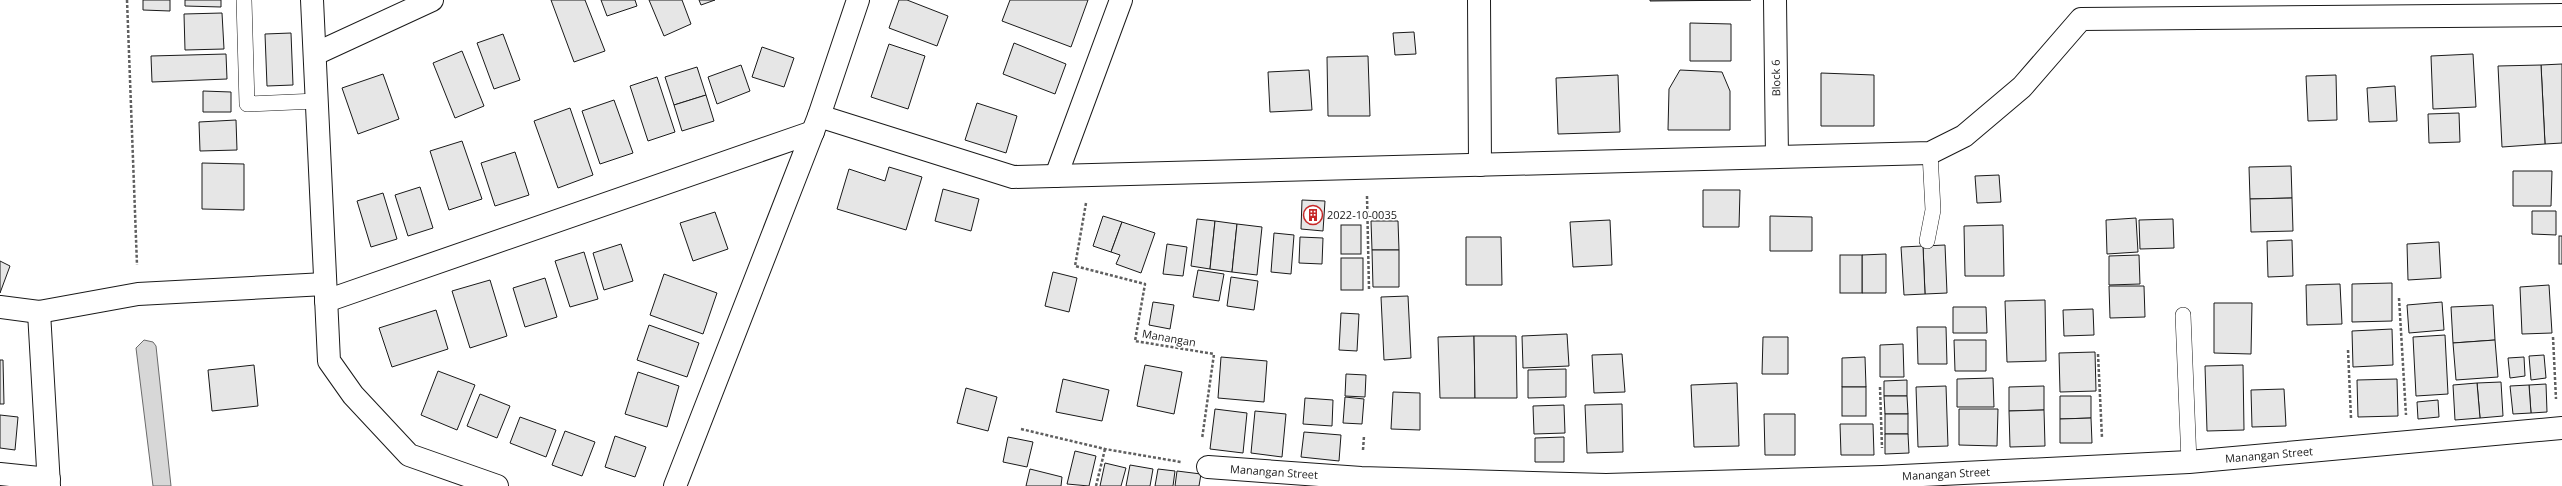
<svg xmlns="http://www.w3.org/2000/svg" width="2562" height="486" font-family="'Open Sans',sans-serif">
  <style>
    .water { fill: #d7d7d7; stroke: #6a6a6a }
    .building { fill: #e6e6e6; stroke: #1a1a1a }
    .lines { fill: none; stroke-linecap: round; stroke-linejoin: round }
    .lane-casing { stroke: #1a1a1a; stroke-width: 16 }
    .street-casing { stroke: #1a1a1a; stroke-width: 24 }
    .path { stroke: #5f5f5f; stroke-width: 2.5; stroke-dasharray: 3 2; stroke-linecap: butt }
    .lane { stroke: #fff; stroke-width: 15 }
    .street { stroke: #fff; stroke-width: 22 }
    .labels { text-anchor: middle; stroke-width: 3; stroke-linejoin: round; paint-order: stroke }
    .street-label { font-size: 11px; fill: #1a1a1a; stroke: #fff }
    .poi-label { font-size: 11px; fill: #1a1a1a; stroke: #fff; text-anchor: start }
  </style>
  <rect width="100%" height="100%" fill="#fff"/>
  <!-- water -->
  <path class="water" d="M144,340L153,342L156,346L171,486H153L136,348Z"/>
  <!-- building -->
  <g class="building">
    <path d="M143,0H170V11L143,10Z"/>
    <path d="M185,0H221V7L185,6Z"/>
    <path d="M551,0H585L605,51L574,62Z"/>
    <path d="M601,0H635L637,6L607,16Z"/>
    <path d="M649,0H682L691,24L664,36Z"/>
    <path d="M699,0H715L701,5Z"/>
    <path d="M899,0H907L948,16L937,46L889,28Z"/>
    <path d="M1010,0H1088L1071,47L1002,21Z"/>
    <path d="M1650,0H1751L1650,1Z"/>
    <path d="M222,13L224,49L185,50L184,14Z"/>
    <path d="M1690,23L1731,24V61H1690Z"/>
    <path d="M1414,32L1416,54L1395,55L1393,33Z"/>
    <path d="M291,33L293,85L267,86L265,34Z"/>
    <path d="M503,34L520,80L494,89L477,43Z"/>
    <path d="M1014,43L1066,64L1055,94L1003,74Z"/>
    <path d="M889,44L925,56L908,109L871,97Z"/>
    <path d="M762,47L794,58L784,87L752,77Z"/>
    <path d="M462,51L484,106L455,118L433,63Z"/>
    <path d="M226,54L227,79L152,82L151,56Z"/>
    <path d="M2473,54L2476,107L2433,109L2431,56Z"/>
    <path d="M1368,56L1370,116H1328L1327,57Z"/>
    <path d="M2562,64V143L2545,144L2541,65Z"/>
    <path d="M741,65L750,91L717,104L708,77Z"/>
    <path d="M2541,65L2545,144L2502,147L2498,66Z"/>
    <path d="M697,67L706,95L674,105L665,77Z"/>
    <path d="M1309,70L1312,110L1270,112L1268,72Z"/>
    <path d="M1680,70L1722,72L1730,91V130H1668L1669,89Z"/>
    <path d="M1821,73L1874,75V126H1821Z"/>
    <path d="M383,74L399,119L358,134L342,88Z"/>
    <path d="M1618,75L1620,132L1558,134L1556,78Z"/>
    <path d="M2336,75L2337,120L2308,121L2306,76Z"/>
    <path d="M657,77L675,132L648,141L630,86Z"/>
    <path d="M2395,86L2397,121L2369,122L2367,88Z"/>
    <path d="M203,91L231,92V112H203Z"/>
    <path d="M706,95L714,121L682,131L674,105Z"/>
    <path d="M614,100L633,153L600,164L582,111Z"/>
    <path d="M977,103L1017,116L1006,153L965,140Z"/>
    <path d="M570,108L593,175L558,188L534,121Z"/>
    <path d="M2459,113L2460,142L2429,143L2428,114Z"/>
    <path d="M236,120L237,150L200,151L199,122Z"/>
    <path d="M462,141L482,199L449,210L430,151Z"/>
    <path d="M515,152L529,195L495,206L481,163Z"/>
    <path d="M202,163L244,164V210L202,209Z"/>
    <path d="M2291,166L2292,198L2250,199L2249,167Z"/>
    <path d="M889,167L922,177L906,230L837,209L849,169L885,181Z"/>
    <path d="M2513,171H2552L2551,206H2513Z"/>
    <path d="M1999,175L2001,202L1977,203L1975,176Z"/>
    <path d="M420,187L433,228L408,236L395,195Z"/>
    <path d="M943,189L979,199L971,231L935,221Z"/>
    <path d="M1703,190H1740L1739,227H1703Z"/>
    <path d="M383,193L397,239L371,247L357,201Z"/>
    <path d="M2292,198L2293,231L2251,232L2250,199Z"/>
    <path d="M1302,200L1325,201L1323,231L1301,229Z"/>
    <path d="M2532,211H2556V235L2532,234Z"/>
    <path d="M715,212L728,249L693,261L680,223Z"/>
    <path d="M1103,216L1122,222L1111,252L1093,246Z"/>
    <path d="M1770,216L1812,217V251H1770Z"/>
    <path d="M2136,218L2138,252L2107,254L2106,220Z"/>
    <path d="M1197,219L1215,221L1210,269L1191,266Z"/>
    <path d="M2173,219L2174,248L2140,249L2139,220Z"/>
    <path d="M1610,220L1612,265L1573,267L1570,222Z"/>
    <path d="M1215,221L1237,224L1232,272L1210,269Z"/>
    <path d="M1371,221H1398L1399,250H1372Z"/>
    <path d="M1122,222L1155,233L1141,273L1116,264L1120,255L1111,252Z"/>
    <path d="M1237,224L1262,227L1257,275L1232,272Z"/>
    <rect x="1341" y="225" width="20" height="29"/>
    <path d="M2003,225L2004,276H1965L1964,226Z"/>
    <path d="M1274,233L1294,235L1291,274L1271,272Z"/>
    <rect x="2559" y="236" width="3" height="28"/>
    <path d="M1300,237L1323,238L1322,264L1299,263Z"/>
    <path d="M1466,237H1501L1502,285H1466Z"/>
    <path d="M2292,240L2293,276L2268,277L2267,241Z"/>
    <path d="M2439,242L2441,278L2408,280L2407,244Z"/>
    <path d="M621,244L633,281L604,290L593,253Z"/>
    <path d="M1167,244L1187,247L1183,276L1163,274Z"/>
    <path d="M1945,245L1947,293L1925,294L1923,246Z"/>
    <path d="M1923,246L1925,294L1904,295L1901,247Z"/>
    <path d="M1372,250H1399V287H1373Z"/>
    <path d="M584,252L598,299L570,307L555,261Z"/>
    <path d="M1886,254V293H1862V255Z"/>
    <rect x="1840" y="255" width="22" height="38"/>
    <path d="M2139,255L2140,284L2109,285V256Z"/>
    <rect x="1341" y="258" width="22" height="32"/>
    <path d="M0,261L10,266L0,293Z"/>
    <path d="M1198,270L1224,274L1219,301L1193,297Z"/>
    <path d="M1053,272L1077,278L1069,312L1045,306Z"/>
    <path d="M664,274L717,293L703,334L650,315Z"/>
    <path d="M1231,277L1258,281L1254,310L1227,306Z"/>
    <path d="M545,278L557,317L525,327L513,288Z"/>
    <path d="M490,280L507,336L470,348L452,291Z"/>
    <path d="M2392,283V321L2352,322V284Z"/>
    <path d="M2340,284L2342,324L2307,325L2306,285Z"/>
    <path d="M2549,285L2552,333L2522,334L2520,287Z"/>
    <path d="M2109,286H2144L2145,317L2110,318Z"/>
    <path d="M1408,296L1411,358L1384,360L1381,297Z"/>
    <path d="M2045,300L2046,361L2007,362L2005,301Z"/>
    <path d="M1153,302L1174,305L1170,329L1149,325Z"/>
    <path d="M2442,302L2444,330L2409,333L2407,305Z"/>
    <path d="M2214,303H2252L2251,354L2214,353Z"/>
    <path d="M2493,305L2495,340L2453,343L2451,307Z"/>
    <path d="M1953,307H1986L1987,333H1953Z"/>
    <path d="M2093,309L2094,335L2064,336L2063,310Z"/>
    <path d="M436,310L448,349L392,367L379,328Z"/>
    <path d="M1341,313L1359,314L1357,351L1339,350Z"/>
    <path d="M649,325L699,343L687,377L637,360Z"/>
    <path d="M1917,327H1946L1947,364H1918Z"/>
    <path d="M2392,329L2393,365L2353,367L2352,331Z"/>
    <path d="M1567,334L1569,366L1523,368L1522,336Z"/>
    <path d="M2445,335L2448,394L2416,396L2413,337Z"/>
    <path d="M1474,336L1475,398H1440L1438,337Z"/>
    <path d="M1474,336H1516L1517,398H1475Z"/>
    <path d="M1763,337H1788V374H1762Z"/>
    <path d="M1954,340H1986V371H1955Z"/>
    <path d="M2495,340L2498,377L2456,380L2453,343Z"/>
    <path d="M1903,344L1904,377H1880V345Z"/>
    <path d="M2095,352L2096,391L2060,392L2059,353Z"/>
    <path d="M1622,354L1625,392L1594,393L1592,355Z"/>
    <path d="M2544,355L2546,378L2531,380L2529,356Z"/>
    <path d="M1221,357L1267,361L1264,402L1218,398Z"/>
    <path d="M1865,357L1866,387H1842V358Z"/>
    <path d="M2524,357L2525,376L2510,378L2508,358Z"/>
    <path d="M0,360H3L4,404H0Z"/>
    <path d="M254,365L258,406L212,411L208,370Z"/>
    <path d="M1145,365L1182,372L1174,414L1137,406Z"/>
    <path d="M2243,365L2244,430L2207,431L2205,366Z"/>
    <path d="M1566,369V397L1528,398V370Z"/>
    <path d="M438,371L475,385L457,430L421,415Z"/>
    <path d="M638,372L679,386L667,427L625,414Z"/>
    <path d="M1346,374L1366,375L1365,397L1345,396Z"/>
    <path d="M1993,378L1994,407H1957V379Z"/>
    <path d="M1063,379L1109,390L1102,421L1056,412Z"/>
    <path d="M2397,379L2398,416L2358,417L2357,380Z"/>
    <path d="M1907,380V396H1884V381Z"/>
    <path d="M2501,382L2503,416L2480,418L2477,383Z"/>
    <path d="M1737,383L1739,446L1694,447L1691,385Z"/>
    <path d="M2477,383L2480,418L2455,420L2453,385Z"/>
    <path d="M2546,384L2547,412L2531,413L2529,385Z"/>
    <path d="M2529,385L2531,413L2513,414L2510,386Z"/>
    <path d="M1946,386L1948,446L1918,447L1916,387Z"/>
    <path d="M2044,386V410L2009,411V387Z"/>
    <rect x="1842" y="387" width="24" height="29"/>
    <path d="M966,388L997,397L988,431L957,423Z"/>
    <path d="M2284,389L2286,426L2252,427L2251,390Z"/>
    <path d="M1393,392L1420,393V430L1391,429Z"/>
    <path d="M480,394L510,406L497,438L467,426Z"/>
    <path d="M1884,396H1907L1908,414H1885Z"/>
    <path d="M2060,396H2091V418L2060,419Z"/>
    <path d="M1345,397L1364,399L1362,424L1343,423Z"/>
    <path d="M1305,398L1333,400L1332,426L1303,424Z"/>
    <path d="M2438,400L2439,417L2418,419L2417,402Z"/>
    <path d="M1622,404L1623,452L1587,453L1585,405Z"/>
    <path d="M1564,405L1565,433L1534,434L1533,406Z"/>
    <path d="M1215,409L1247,413L1243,453L1210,449Z"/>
    <path d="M1959,409H1998L1997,446L1959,445Z"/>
    <path d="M2044,410L2045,446L2010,447L2009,411Z"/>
    <path d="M1255,411L1286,414L1282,457L1251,453Z"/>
    <path d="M1764,414H1795V455H1765Z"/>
    <rect x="1885" y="414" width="23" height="20"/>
    <path d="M0,415L18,417L15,450L0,448Z"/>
    <path d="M520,417L556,430L546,457L510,443Z"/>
    <path d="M2091,418L2092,443H2060V419Z"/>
    <path d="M1840,424H1873L1874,455H1841Z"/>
    <path d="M565,431L595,442L582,476L552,465Z"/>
    <path d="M1304,432L1341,435L1339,461L1301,457Z"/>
    <path d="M1885,434H1908L1909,453L1885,454Z"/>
    <path d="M615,436L646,447L635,477L605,467Z"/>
    <path d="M1008,437L1033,442L1027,467L1003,462Z"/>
    <path d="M1564,437V462H1535V438Z"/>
    <path d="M1075,451L1096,456L1089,486L1067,484Z"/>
    <path d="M1105,463L1126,468L1121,486H1100Z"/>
    <path d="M1130,465L1153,469L1150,486H1126Z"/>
    <path d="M1030,469L1062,477L1061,486H1026Z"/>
    <path d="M1158,469L1175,471L1173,486H1155Z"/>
    <path d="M1177,471L1201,474L1199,486H1175Z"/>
  </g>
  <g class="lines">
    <defs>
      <g id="lane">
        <path d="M244,0L247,104L317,101"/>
        <path d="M1927,241L1933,210L1930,153"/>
        <path d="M2183,315L2189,462"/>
      </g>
      <g id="street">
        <path d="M312,0L329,361L353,395L409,455L497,486"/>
        <path d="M1479,0L1480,165"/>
        <path d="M1775,0L1777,157"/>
        <path d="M315,54L432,0"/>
        <path d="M819,116L1013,177L1930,153L1964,136L2022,87L2081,19L2562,15"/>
        <path d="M1056,176L1121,0"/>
        <path d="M326,301L813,132"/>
        <path d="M0,307L39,312L138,294L325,284"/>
        <path d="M39,312L49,486"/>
        <path d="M1208,467L1361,478L1606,485L1882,477L2189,462L2562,428"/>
        <path d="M0,474L49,479"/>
        <path d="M675,486L819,116L858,0"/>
      </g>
    </defs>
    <!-- lane casing -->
    <use href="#lane" class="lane-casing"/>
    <!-- street casing -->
    <use href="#street" class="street-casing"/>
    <!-- path -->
    <g class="path">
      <path d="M127,0L137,265"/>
      <path d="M1367,196L1369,289"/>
      <path d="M1086,203L1075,266L1145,284L1135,341L1214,354L1202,439"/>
      <path d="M2399,298L2406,415"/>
      <path d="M2553,337L2556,399"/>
      <path d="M2348,350L2351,418"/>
      <path d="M2098,354L2102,438"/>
      <path d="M1880,387L1882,448"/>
      <path d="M1021,429L1105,449L1181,462"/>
      <path d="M1363,450L1364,436"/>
      <path d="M1096,486L1105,449"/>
    </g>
    <!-- lane -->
    <use href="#lane" class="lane"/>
    <!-- street -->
    <use href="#street" class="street"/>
  </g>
  <!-- icons -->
  <defs>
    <symbol id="building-ring" viewBox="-11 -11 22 22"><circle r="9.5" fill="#fff" stroke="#c62828" stroke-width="1.5"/><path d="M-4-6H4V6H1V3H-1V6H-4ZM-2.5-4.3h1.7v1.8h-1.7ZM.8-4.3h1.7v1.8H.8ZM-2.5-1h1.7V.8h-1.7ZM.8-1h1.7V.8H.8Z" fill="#c62828"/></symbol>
  </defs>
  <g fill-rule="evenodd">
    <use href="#building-ring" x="1302" y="204" width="22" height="22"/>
  </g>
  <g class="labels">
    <!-- street labels -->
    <g class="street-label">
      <text transform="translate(1776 78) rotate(-91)" y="4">Block 6</text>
      <text transform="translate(1169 338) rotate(10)" y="4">Manangan</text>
      <text transform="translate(2269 455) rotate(-5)" y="4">Manangan Street</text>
      <text transform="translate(1274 472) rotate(4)" y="4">Manangan Street</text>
      <text transform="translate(1946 474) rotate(-3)" y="4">Manangan Street</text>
    </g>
    <!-- poi labels -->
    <g class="poi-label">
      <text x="1327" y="219">2022-10-0035</text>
    </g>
  </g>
</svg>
